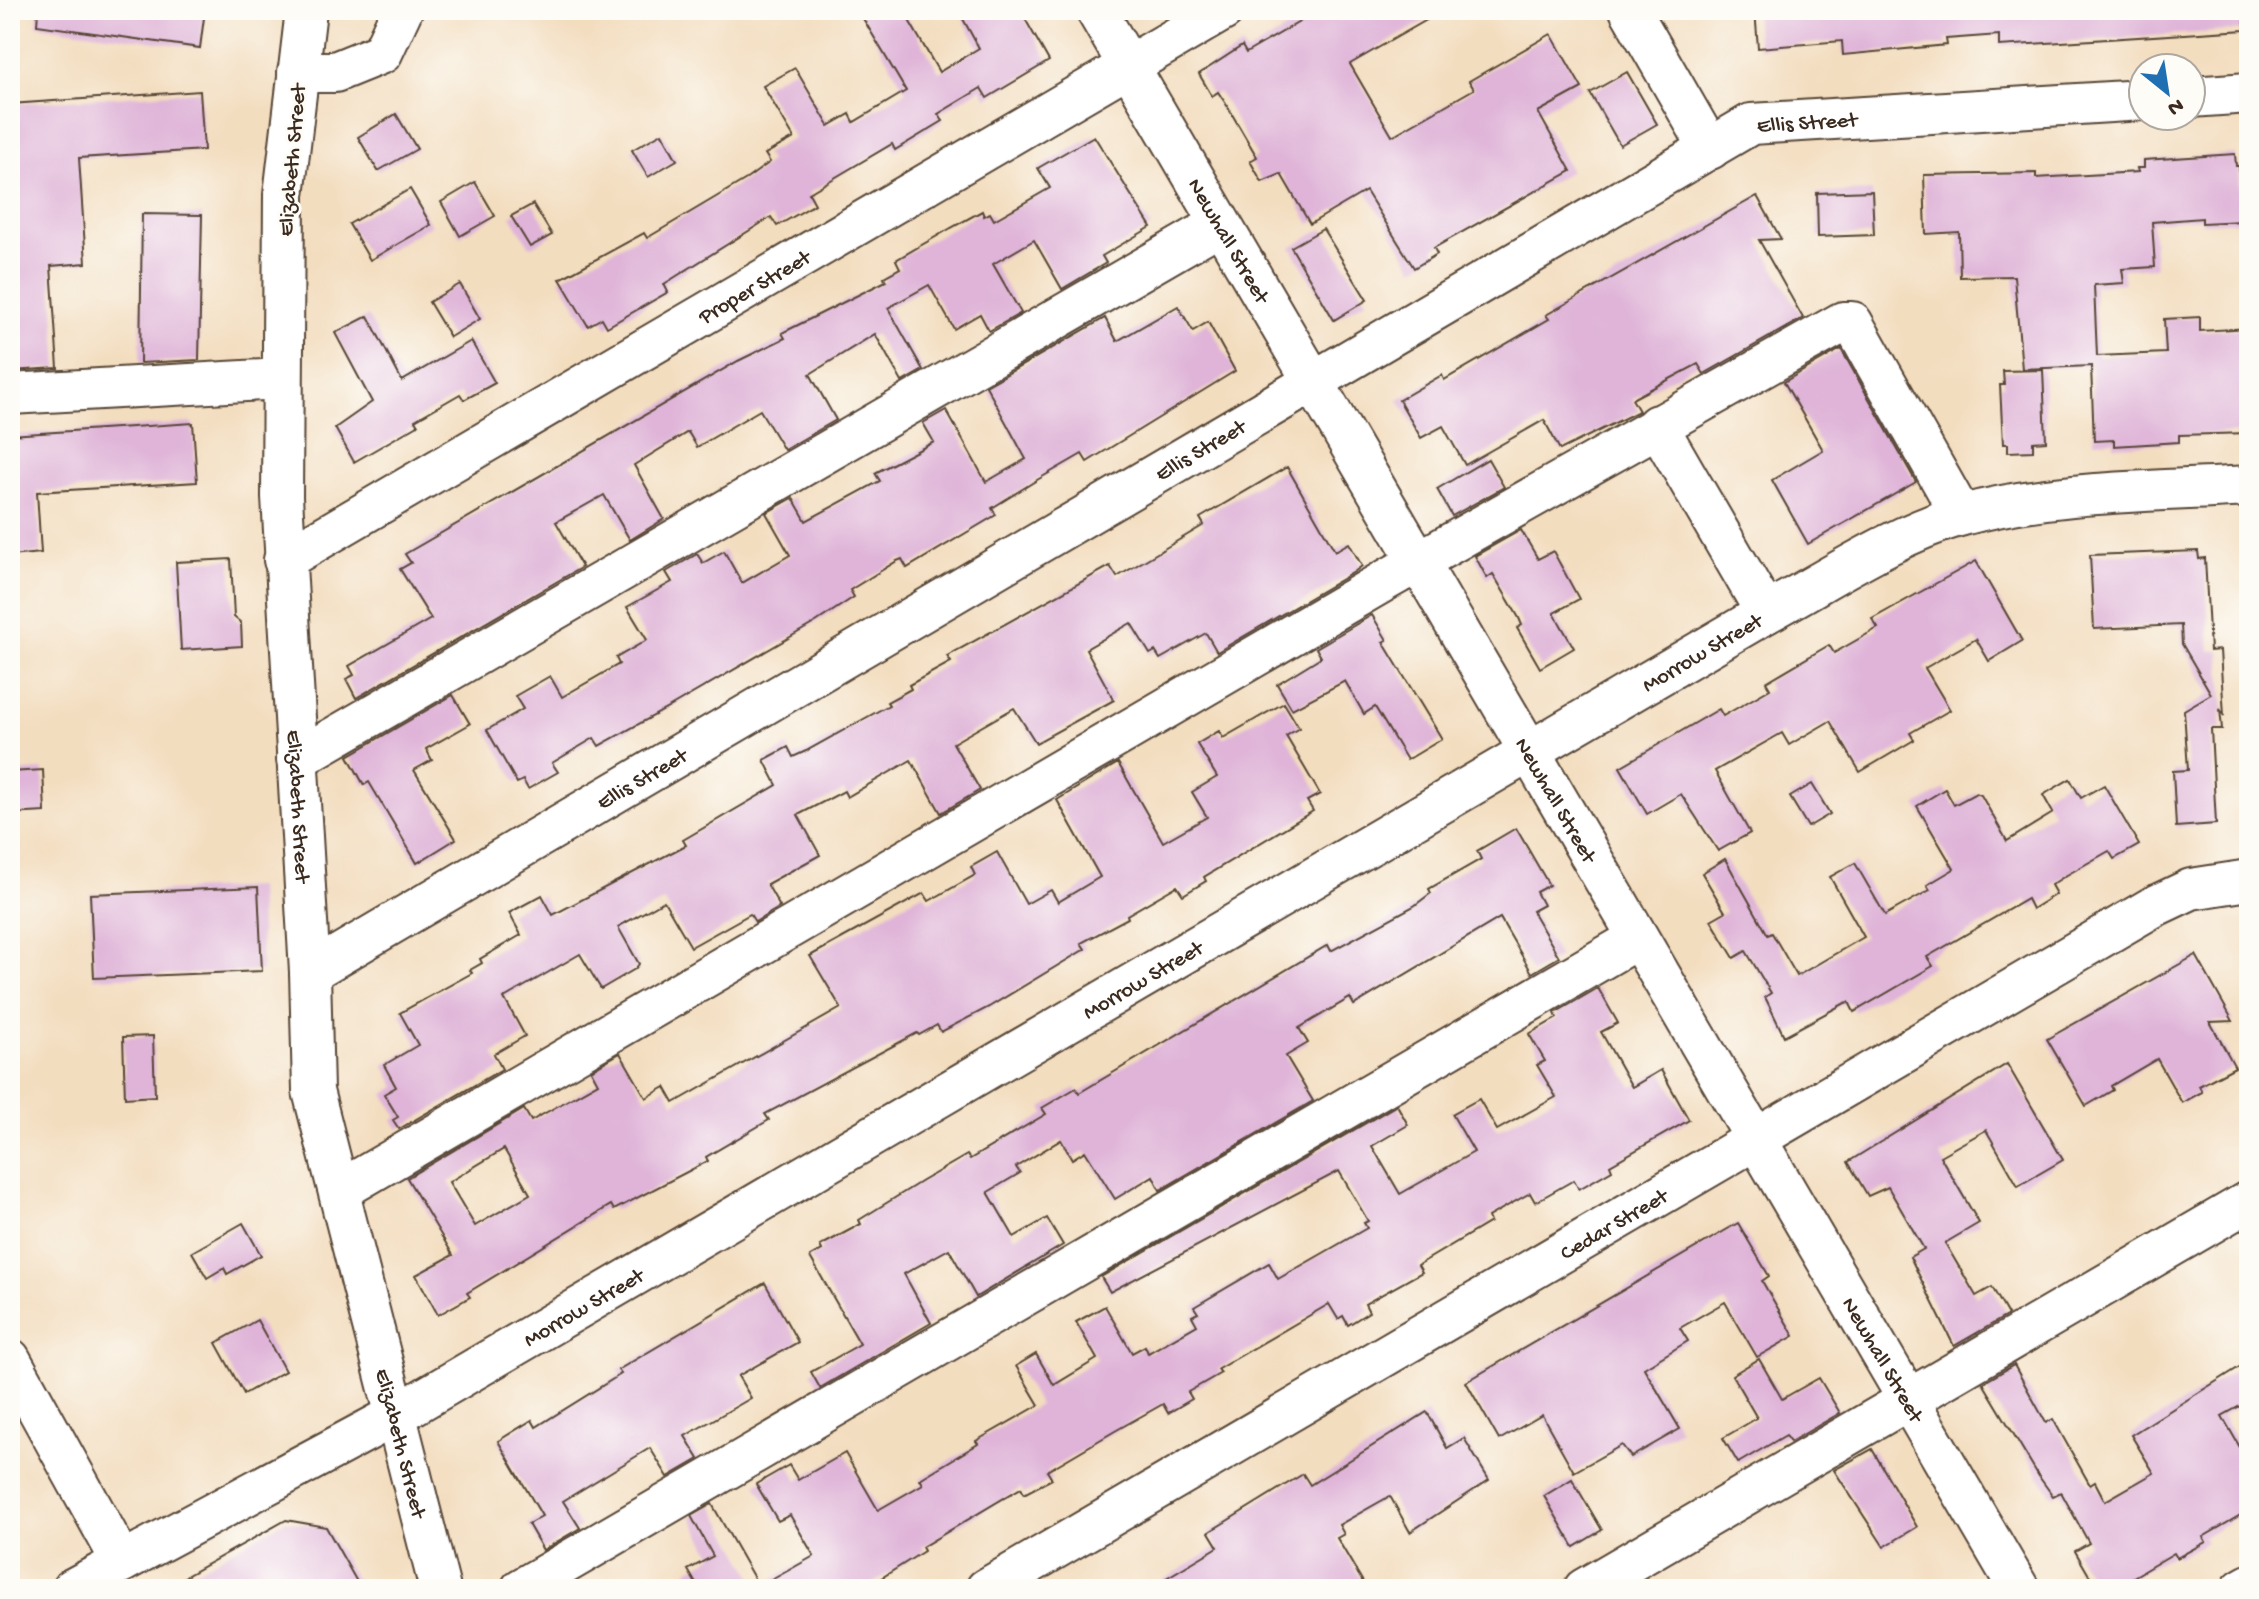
<svg xmlns="http://www.w3.org/2000/svg" width="2259" height="1599" font-family="'Gochi Hand',sans-serif">
  <style>
    .building { fill: #dfb4d8; fill-rule: evenodd }
    .lines { fill: none; stroke-linecap: round; stroke-linejoin: round }
    .minor-casing { stroke: #574536; stroke-width: 44 }
    .minor { stroke: #fff; stroke-width: 40 }
    .labels { text-anchor: middle; stroke-width: 6; stroke-linejoin: round; paint-order: stroke }
    .street-label { font-size: 22px; fill: #3b2a1e; stroke: #fdfcf7 }
  </style>
  <rect width="100%" height="100%" fill="#fdfcf7"/>
  <filter id="ink" filterUnits="userSpaceOnUse"><feTurbulence type="fractalNoise" baseFrequency=".0125" numOctaves="2"/><feDisplacementMap in="SourceGraphic" scale="16" xChannelSelector="R" yChannelSelector="G"/><feConvolveMatrix kernelMatrix="1 2 1 2 8 2 1 2 1" color-interpolation-filters="sRGB"/></filter>
  <filter id="wash" filterUnits="userSpaceOnUse"><feTurbulence type="fractalNoise" baseFrequency=".006" numOctaves="4" result="noise"/><feDisplacementMap in="SourceGraphic" scale="32" xChannelSelector="R" yChannelSelector="G"/><feGaussianBlur stdDeviation="1.8" result="paint"/><feColorMatrix in="noise" values="0 0 0 0 0 0 0 0 0 0 0 0 0 0 0 0 0 1.4 0 .05"/><feComposite in="paint" operator="in"/></filter>
  <g filter="url(#wash)">
    <rect width="100%" height="100%" fill="#f3ddbf"/>
    <g id="blocks">
      <!-- building -->
      <g class="building">
        <path d="M38,10H205L200,48L37,25Z"/>
        <path d="M858,10H903L939,72L979,48L958,10H1020L1049,61L987,98L981,88L938,114L943,121L895,150L892,144L809,193L815,204L777,226L771,217L664,284L668,292L607,327L602,318L588,326L560,279L644,233L647,238L748,178L770,162L765,154L794,138L763,86L795,68L829,126L850,114L854,122L906,91Z"/>
        <path d="M1320,10H1444L1350,64L1392,136L1474,89L1469,81L1551,34L1582,88L1538,112L1571,171L1434,248L1437,254L1414,268L1366,191L1310,224L1281,174L1262,182L1250,161L1257,157L1226,104L1218,92L1212,96L1199,74L1242,46L1246,53Z"/>
        <path d="M1755,10H2244L2245,30L1999,46V35L1946,39L1947,45L1843,55L1842,41L1758,48Z"/>
        <path d="M1627,72L1657,124L1620,145L1590,93Z"/>
        <path d="M200,91L204,150L79,158L86,263L51,266L58,368L10,371V104Z"/>
        <path d="M396,114L417,149L378,171L358,137Z"/>
        <path d="M662,133L677,160L648,177L632,150Z"/>
        <path d="M1094,136L1151,227L1102,256L1106,263L1062,289L1034,240L993,264L1021,313L989,331L980,314L954,329L929,285L888,308L923,370L902,382L875,334L810,374L836,420L784,450L760,410L697,447L688,432L634,465L664,519L630,540L604,495L556,522L582,567L356,698L346,679L354,675L349,666L431,619L400,569L411,563L405,554L738,361L785,338L782,333L886,281L884,277L900,268L896,260L951,228L982,211L984,216L990,213L994,220L1050,188L1038,168Z"/>
        <path d="M2235,154L2236,166H2239L2243,221L2202,223V218L2152,222L2155,267L2122,269L2124,283L2094,285L2097,356L2166,353L2164,319L2200,317V331L2249,328V433L2179,435V442L2114,446V440L2094,441L2091,366L2022,369L2014,276L1960,277L1959,232L1926,234L1924,175L2036,173V178L2138,172L2137,168H2144V160Z"/>
        <path d="M475,182L495,216L460,236L441,202Z"/>
        <path d="M410,189L431,225L370,260L349,224Z"/>
        <path d="M1872,191L1874,235L1818,237L1817,193Z"/>
        <path d="M1757,196L1781,239L1759,240L1803,318L1704,374L1698,364L1632,399L1639,411L1560,450L1544,420L1465,465L1443,426L1421,438L1399,400L1442,375L1444,380L1549,319L1546,315Z"/>
        <path d="M533,204L552,235L530,247L511,216Z"/>
        <path d="M142,214L202,215L199,360L140,363Z"/>
        <path d="M1323,229L1367,300L1334,320L1291,247Z"/>
        <path d="M460,284L480,319L450,337L429,302Z"/>
        <path d="M1178,306L1193,331L1208,322L1235,371L1087,462L1082,454L1037,480L992,508L996,515L907,568L902,559L897,561L850,590L854,597L816,622L668,708L599,746L594,738L552,763L558,772L528,789L523,780L517,783L487,730L523,709L515,696L550,676L562,697L619,664L616,658L647,640L627,607L672,582L666,572L697,554L703,563L724,551L742,583L790,555L766,513L793,498L806,521L880,481L875,473L934,442L923,423L946,410L986,482L1026,459L986,386L1105,318L1117,341Z"/>
        <path d="M368,316L402,381L471,341L495,383L464,400L460,394L415,420L418,425L354,462L335,428L372,402L335,333Z"/>
        <path d="M1841,349L1916,482L1808,544L1772,480L1823,450L1784,382Z"/>
        <path d="M2043,370L2046,441L2033,442V451L2008,452V444H2003L2000,385H2004L2003,371Z"/>
        <path d="M193,423L197,482L37,492L41,553L10,556V435Z"/>
        <path d="M1488,459L1504,487L1452,516L1437,489Z"/>
        <path d="M1287,467L1335,551L1349,543L1362,566L1354,572L1217,652L1206,633L1160,659L1155,651L1150,654L1131,623L1086,649L1114,700L1036,743L1014,708L953,743L980,790L941,813L911,760L847,797L844,791L798,815L820,855L767,884L780,907L755,922L750,914L691,947L664,901L618,927L639,964L635,969L601,989L580,954L504,998L525,1036L494,1054L502,1069L399,1129L393,1120L398,1117L384,1094L396,1087L384,1065L418,1045L400,1013L472,973L470,970L482,963L480,959L521,935L509,913L542,895L553,915L686,845L683,840L777,785L764,760L788,747L793,757L806,751L889,705L887,702L911,689L909,685L951,662L947,656L1110,566L1117,577L1204,525L1200,518Z"/>
        <path d="M1521,530L1538,559L1553,551L1579,599L1554,613L1574,648L1540,668L1517,628L1522,625L1519,618L1493,574L1487,578L1475,556Z"/>
        <path d="M2198,551L2199,559L2205,558L2210,651L2220,650L2224,716L2220,709L2222,729H2211L2216,824L2176,827L2173,771L2188,770L2184,710L2211,694L2182,644L2181,625L2094,629L2090,555Z"/>
        <path d="M231,559L234,617L241,623L242,646L181,650L176,562Z"/>
        <path d="M1976,561L2022,641L1989,661L1976,639L1925,668L1950,710L1910,733L1914,740L1860,772L1830,721L1789,745L1782,733L1715,771L1750,833L1718,851L1681,794L1647,814L1620,767L1719,709L1723,716L1770,689L1766,682L1829,645L1834,653L1878,628L1872,619Z"/>
        <path d="M1372,615L1387,640L1383,642L1442,739L1407,760L1375,707L1364,714L1345,681L1292,709L1277,684L1321,657L1316,648Z"/>
        <path d="M453,695L470,724L426,749L432,760L414,770L456,839L417,863L369,782L364,785L348,756Z"/>
        <path d="M1284,703L1299,728L1286,736L1320,794L1307,801L1313,811L1204,877L1206,881L1183,895L1177,886L1127,915L1128,918L1081,943L1085,949L989,1007L941,1032L937,1025L919,1035L917,1033L765,1114L769,1120L706,1157L708,1161L614,1210L611,1205L467,1293L470,1297L438,1315L416,1275L453,1255L407,1178L524,1109L531,1121L598,1083L591,1070L620,1053L646,1098L665,1087L674,1103L841,1008L810,956L924,893L929,901L975,875L971,867L997,852L1026,904L1051,890L1058,902L1100,877L1057,800L1118,763L1163,842L1207,817L1192,792L1217,777L1197,744L1219,731L1223,738ZM504,1149L530,1194L475,1226L449,1182Z"/>
        <path d="M43,770L45,812L10,814V772Z"/>
        <path d="M2070,779L2081,798L2104,785L2139,845L2114,859L2109,851L2065,876L2051,885L2056,894L2032,909L2027,899L1927,957L1933,966L1854,1012L1849,1002L1845,1003L1784,1036L1765,997L1771,993L1746,951L1734,958L1711,920L1725,912L1702,873L1725,859L1768,935L1772,933L1797,976L1864,937L1830,877L1855,863L1885,915L1930,890L1927,885L1954,869L1917,806L1945,789L1954,805L1976,793L1981,795L2007,841L2053,813L2043,795Z"/>
        <path d="M1812,784L1830,814L1808,827L1790,797Z"/>
        <path d="M1516,828L1549,885L1536,892L1543,905L1532,911L1559,957L1532,973L1500,918L1354,1005L1350,998L1299,1028L1308,1043L1286,1056L1313,1101L1160,1190L1153,1176L1115,1199L1085,1151L1072,1159L1061,1140L1016,1167L1020,1173L988,1192L1014,1237L1047,1218L1063,1245L976,1297L949,1249L904,1274L931,1323L820,1388L811,1372L860,1344L810,1257L822,1250L820,1246L861,1224L859,1220L922,1181L967,1155L970,1159L1046,1114L1042,1108L1076,1088L1079,1093L1328,945L1331,951L1414,906L1431,893L1429,889L1481,859L1477,851Z"/>
        <path d="M258,887L262,971L94,978L90,894Z"/>
        <path d="M2196,955L2233,1021L2210,1022L2235,1067L2199,1086L2202,1092L2182,1103L2157,1059L2111,1086L2113,1090L2086,1106L2047,1039Z"/>
        <path d="M1598,988L1618,1023L1601,1032L1632,1087L1661,1070L1689,1120L1610,1165L1612,1170L1579,1189L1574,1180L1535,1202L1530,1193L1488,1217L1490,1222L1418,1265L1422,1272L1365,1304L1369,1312L1348,1325L1343,1316L1338,1319L1329,1304L1218,1369L1221,1373L1188,1392L1192,1399L1168,1413L1163,1404L1115,1431L1047,1471L1052,1479L1024,1494L1021,1488L922,1547L924,1551L864,1589H699L688,1570L713,1556L691,1516L712,1504L759,1587L814,1556L790,1515L778,1521L756,1484L789,1465L798,1480L845,1453L878,1510L923,1484L920,1479L978,1444L976,1441L1039,1405L1016,1366L1036,1354L1054,1385L1097,1359L1076,1322L1105,1306L1132,1353L1145,1346L1148,1353L1197,1325L1192,1316L1198,1313L1194,1307L1269,1263L1278,1279L1367,1228L1364,1223L1368,1221L1339,1171L1110,1292L1101,1277L1397,1105L1408,1125L1372,1146L1400,1194L1474,1152L1452,1114L1479,1099L1497,1130L1556,1097L1537,1065L1545,1061L1529,1034L1557,1018L1555,1013Z"/>
        <path d="M153,1036L155,1096L125,1098L123,1037Z"/>
        <path d="M2007,1064L2063,1160L2018,1186L1986,1130L1940,1156L1979,1223L1945,1243L1976,1296L1992,1287L2008,1315L1954,1346L1910,1257L1924,1249L1888,1187L1868,1196L1848,1162Z"/>
        <path d="M243,1223L261,1255L227,1274L224,1268L207,1278L192,1252Z"/>
        <path d="M1738,1223L1769,1276L1762,1281L1794,1336L1757,1357L1725,1302L1680,1328L1688,1341L1644,1368L1680,1429L1631,1457L1622,1445L1574,1472L1542,1415L1499,1440L1466,1382Z"/>
        <path d="M765,1283L798,1342L738,1376L751,1398L685,1436L699,1459L668,1477L650,1448L563,1501L580,1528L543,1550L528,1524L542,1516L498,1441L532,1420L536,1427L621,1374L618,1370Z"/>
        <path d="M257,1320L285,1371L244,1394L216,1343Z"/>
        <path d="M1759,1359L1782,1399L1819,1378L1840,1413L1790,1442L1786,1435L1738,1463L1723,1438L1757,1418L1732,1375Z"/>
        <path d="M2249,1361V1401L2222,1416L2249,1463V1510L2203,1537L2206,1542L2177,1558L2174,1553L2113,1589H2097L2075,1551L2089,1543L2061,1492L2053,1496L2040,1478L1983,1383L2014,1365L2046,1423L2053,1419L2090,1485L2095,1482L2105,1501L2154,1473L2131,1435Z"/>
        <path d="M1427,1412L1447,1448L1464,1438L1489,1480L1410,1532L1390,1496L1339,1525L1344,1534L1337,1538L1367,1589H1148L1218,1547L1209,1532L1303,1474L1310,1485Z"/>
        <path d="M1872,1449L1917,1527L1884,1547L1834,1470Z"/>
        <path d="M1572,1479L1602,1530L1574,1547L1544,1496Z"/>
        <path d="M286,1520L326,1527L361,1589H163Z"/>
      </g>
    </g>
  </g>
  <g filter="url(#ink)">
    <use href="#blocks" fill-opacity="0" stroke="#574536" stroke-width="2"/>
    <g class="lines">
      <defs>
        <g id="minor">
          <path id="s1" d="M306,10L284,195L282,497L310,972L313,1091L440,1589"/>
          <path id="s2" d="M1096,10L2019,1589"/>
          <path d="M1630,10L1710,149"/>
          <path d="M298,72H335L382,53L402,10"/>
          <path d="M2191,97L2249,93"/>
          <path d="M10,394L281,379"/>
          <path d="M1657,425L1766,613"/>
          <path id="s3" d="M284,560L1224,10"/>
          <path d="M297,759L1220,224"/>
          <path id="s4" d="M310,972L1751,124L2143,100"/>
          <path d="M339,1191L1386,580L1843,322H1852L1961,515"/>
          <path d="M10,1359L122,1562"/>
          <path id="s5" d="M72,1589L396,1415L1766,613C1827,580 1896,533 1963,515C2055,490 2154,492 2249,486"/>
          <path d="M521,1589L1638,938"/>
          <path id="s6" d="M986,1589L2153,907L2191,889L2249,880"/>
          <path d="M1584,1589L2249,1201"/>
          <path d="M2242,1589L2249,1585"/>
        </g>
      </defs>
      <!-- minor casing -->
      <use href="#minor" class="minor-casing"/>
      <!-- minor -->
      <use href="#minor" class="minor"/>
    </g>
  </g>
  <g class="labels">
    <!-- street labels -->
    <g class="street-label">
      <text dy="8" stroke="none"><textPath href="#s4" startOffset="1728">Ellis Street</textPath></text>
      <text transform="translate(290 160) rotate(-85)" y="8">Elizabeth Street</text>
      <text dy="8" stroke="none"><textPath href="#s2" startOffset="266">Newhall Street</textPath></text>
      <text dy="8" stroke="none"><textPath href="#s3" startOffset="544">Proper Street</textPath></text>
      <text dy="8" stroke="none"><textPath href="#s4" startOffset="1032">Ellis Street</textPath></text>
      <text dy="8" stroke="none"><textPath href="#s5" startOffset="1880">Morrow Street</textPath></text>
      <text dy="8" stroke="none"><textPath href="#s4" startOffset="384">Ellis Street</textPath></text>
      <text dy="8" stroke="none"><textPath href="#s2" startOffset="914">Newhall Street</textPath></text>
      <text dy="8" stroke="none"><textPath href="#s1" startOffset="798">Elizabeth Street</textPath></text>
      <text dy="8" stroke="none"><textPath href="#s5" startOffset="1232">Morrow Street</textPath></text>
      <text dy="8" stroke="none"><textPath href="#s6" startOffset="726">Cedar Street</textPath></text>
      <text dy="8" stroke="none"><textPath href="#s5" startOffset="584">Morrow Street</textPath></text>
      <text dy="8" stroke="none"><textPath href="#s2" startOffset="1562">Newhall Street</textPath></text>
      <text dy="8" stroke="none"><textPath href="#s1" startOffset="1446">Elizabeth Street</textPath></text>
    </g>
  </g>
  <!-- margin -->
  <rect width="2259" height="1599" fill="none" stroke="#fdfcf7" stroke-width="40"/>
  <!-- north arrow -->
  <g transform="translate(2167 92) rotate(150)"><circle r="38" fill="#fdfcf7" stroke="#afa8a0" stroke-width="2"/>
  <path d="M0-6L14 30L0 20L-14 30Z" fill="#1f6fb2"/>
  <text y="-12" font-size="22" font-weight="bold" text-anchor="middle" fill="#3b2a1e">N</text>
  </g>
</svg>
